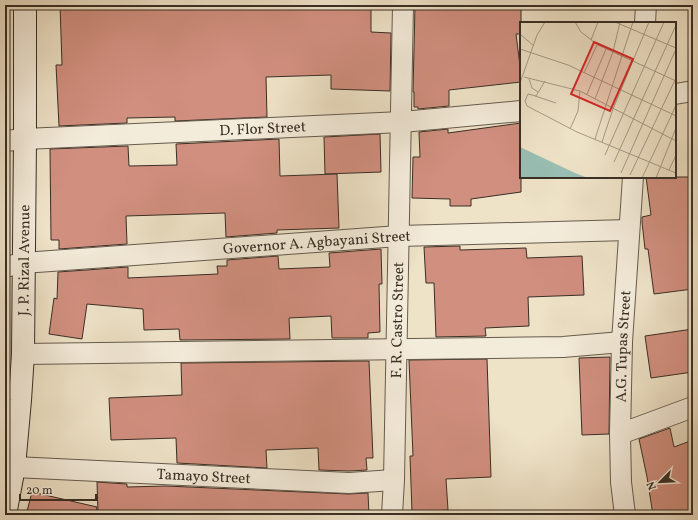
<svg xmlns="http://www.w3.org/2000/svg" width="698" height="520" font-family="Vollkorn,serif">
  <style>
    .building { fill: #d18f7f; stroke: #392e25 }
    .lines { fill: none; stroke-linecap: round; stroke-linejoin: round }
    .street-casing { stroke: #665b4e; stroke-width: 22 }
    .secondary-casing { stroke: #392e25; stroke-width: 24 }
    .street { stroke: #f4ecdb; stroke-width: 20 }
    .secondary { stroke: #f4ecdb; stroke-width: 22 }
    .labels { text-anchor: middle; stroke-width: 3.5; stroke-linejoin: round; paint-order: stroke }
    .street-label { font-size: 15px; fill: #392e25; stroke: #f4ecdb }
    .inset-road { fill: none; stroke: #a69a86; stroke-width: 1 }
    .view { fill: #d62828; fill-opacity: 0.15; stroke: #d62828; stroke-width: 2 }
    .inset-edge { fill: none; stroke: #392e25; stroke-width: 2 }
  </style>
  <rect width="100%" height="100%" fill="#eee2c7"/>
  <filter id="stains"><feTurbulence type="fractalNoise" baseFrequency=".005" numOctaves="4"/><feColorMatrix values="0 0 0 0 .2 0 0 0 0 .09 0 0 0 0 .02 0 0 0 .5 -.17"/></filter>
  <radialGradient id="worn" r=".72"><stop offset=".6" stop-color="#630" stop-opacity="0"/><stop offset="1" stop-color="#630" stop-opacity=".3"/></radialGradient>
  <!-- building -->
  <g class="building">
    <path d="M60,5H189L190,9L269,6V5H371V32L391,33L390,91L331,89V75L266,77L267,117L175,121V117L127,118V123L59,126L56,65H62Z"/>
    <path d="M487,5H521V34H516L521,74V82L449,90V106L418,109V107H414V92H413L415,6L470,7Z"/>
    <path d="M521,123V192L471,199V206H450V199L412,198L413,157H420L419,132L448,129V133Z"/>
    <path d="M380,134L381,172L325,174L324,137Z"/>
    <path d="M279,139L280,176L337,174L339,228L277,230V233L226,237L225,213L126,216L127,244L59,249V240H51L50,149L128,146L129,166L177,165L176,144Z"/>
    <path d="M646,177H693V289L654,294L648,249H645L642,222V217L651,215Z"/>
    <path d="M460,246V250L526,248L527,258L582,256L584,295L528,297L529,326L485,328L486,336L436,337L434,283H426L424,247Z"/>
    <path d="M381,249L382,284H379L380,332L368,333V338H332L331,316L289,318L290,339L180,340L179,329L144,330L143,309L87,304L82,339L49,334L54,298L57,299L58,272L128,267V278L218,274L217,266H227V260L278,256L279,269L330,267L329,253Z"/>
    <path d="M693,329V372L651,378L645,336Z"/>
    <path d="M610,357L609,434L582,435L579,358Z"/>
    <path d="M487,359L491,477L446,479L448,510L412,512L410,456H413L409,360Z"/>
    <path d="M369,361L373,458H366L367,470L349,471L319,470L318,448L266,450L267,468L177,463L176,438L111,440L109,398L182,395L181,363Z"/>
    <path d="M670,428L674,447L693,440V515H653L647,477L639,439Z"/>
    <path d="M97,482L127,484V487L166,486L348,494L368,493L369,515H150V512L98,514Z"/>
    <path d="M32,492L97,507L96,515H26Z"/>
  </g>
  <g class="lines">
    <defs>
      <g id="street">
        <path d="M645,23L646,5"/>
        <path d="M675,94L693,91"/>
        <path id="s1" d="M5,141L25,139L402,122L521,111"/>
        <path id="s2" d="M5,267L23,263L399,236L629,230"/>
        <path d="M23,354L563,347L622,342"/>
        <path d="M620,434L693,407"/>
        <path id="s3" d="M14,467L349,483L394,480"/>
        <path id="s4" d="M392,515L394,480L403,5"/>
        <path id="s5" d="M625,515L621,482L620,434L622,342L633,177"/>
      </g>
      <g id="secondary">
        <path id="s6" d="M5,515L14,467L20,400L23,354L25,139V5"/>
      </g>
    </defs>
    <!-- street casing -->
    <use href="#street" class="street-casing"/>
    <!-- secondary casing -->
    <use href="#secondary" class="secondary-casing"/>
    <!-- street -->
    <use href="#street" class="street"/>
    <!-- secondary -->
    <use href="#secondary" class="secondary"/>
  </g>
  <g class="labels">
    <!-- street labels -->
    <g class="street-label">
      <text dy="5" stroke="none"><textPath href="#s1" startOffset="258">D. Flor Street</textPath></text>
      <text dy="5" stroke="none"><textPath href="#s2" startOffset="313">Governor A. Agbayani Street</textPath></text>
      <text dy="5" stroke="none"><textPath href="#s6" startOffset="256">J. P. Rizal Avenue</textPath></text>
      <text dy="5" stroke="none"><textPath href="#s4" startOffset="195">F. R. Castro Street</textPath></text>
      <text dy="5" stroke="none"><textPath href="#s5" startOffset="169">A.G. Tupas Street</textPath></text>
      <text dy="5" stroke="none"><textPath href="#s3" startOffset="190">Tamayo Street</textPath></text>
    </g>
  </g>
  <!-- overview -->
  <g transform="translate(520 22)">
    <rect width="156" height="156" fill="#eee2c7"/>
    <path d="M0,125L55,151L68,156H0Z" fill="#99beb3"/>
    <path class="inset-road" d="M55,0L61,10L78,23L156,59M95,0L156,26M0,12L14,24M71,18L78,0M0,27L48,43L152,92L122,156M64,51L77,23M4,55L60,69L156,119M9,57L12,66L18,70M25,59L16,74L8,72L5,79L7,84L57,110L156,151M0,61L17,13L25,0M67,72L86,27M15,74L36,81M75,77L93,30L100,0M156,83L152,92L156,94M50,107L58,89L60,69M75,117L113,0M82,120L93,87L129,0M85,133L144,0M94,140L156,3M149,148L156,133M101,151L156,27M110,153L156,56M136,156L156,106"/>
    <path class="view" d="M74,20L113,37L90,89L51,72Z"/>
    <rect width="156" height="156" class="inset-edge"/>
  </g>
  <!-- margin -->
  <rect width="698" height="520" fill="none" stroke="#eee2c7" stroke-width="20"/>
  <rect x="6" y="6" width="686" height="508" fill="none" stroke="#392e25" stroke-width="2"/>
  <rect x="10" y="10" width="678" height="500" fill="none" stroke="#392e25"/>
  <!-- north arrow -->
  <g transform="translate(660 482) rotate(246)" stroke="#f4ecdb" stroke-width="3" paint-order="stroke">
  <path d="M0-3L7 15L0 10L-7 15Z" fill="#392e25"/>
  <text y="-6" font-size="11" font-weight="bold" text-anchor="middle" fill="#392e25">N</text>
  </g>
  <!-- scale -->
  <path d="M20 494v6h76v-6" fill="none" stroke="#392e25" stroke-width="2"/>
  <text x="26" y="494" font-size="12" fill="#392e25" stroke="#f4ecdb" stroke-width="3" paint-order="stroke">20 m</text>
  <rect width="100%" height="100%" filter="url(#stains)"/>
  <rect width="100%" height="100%" fill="url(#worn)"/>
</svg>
